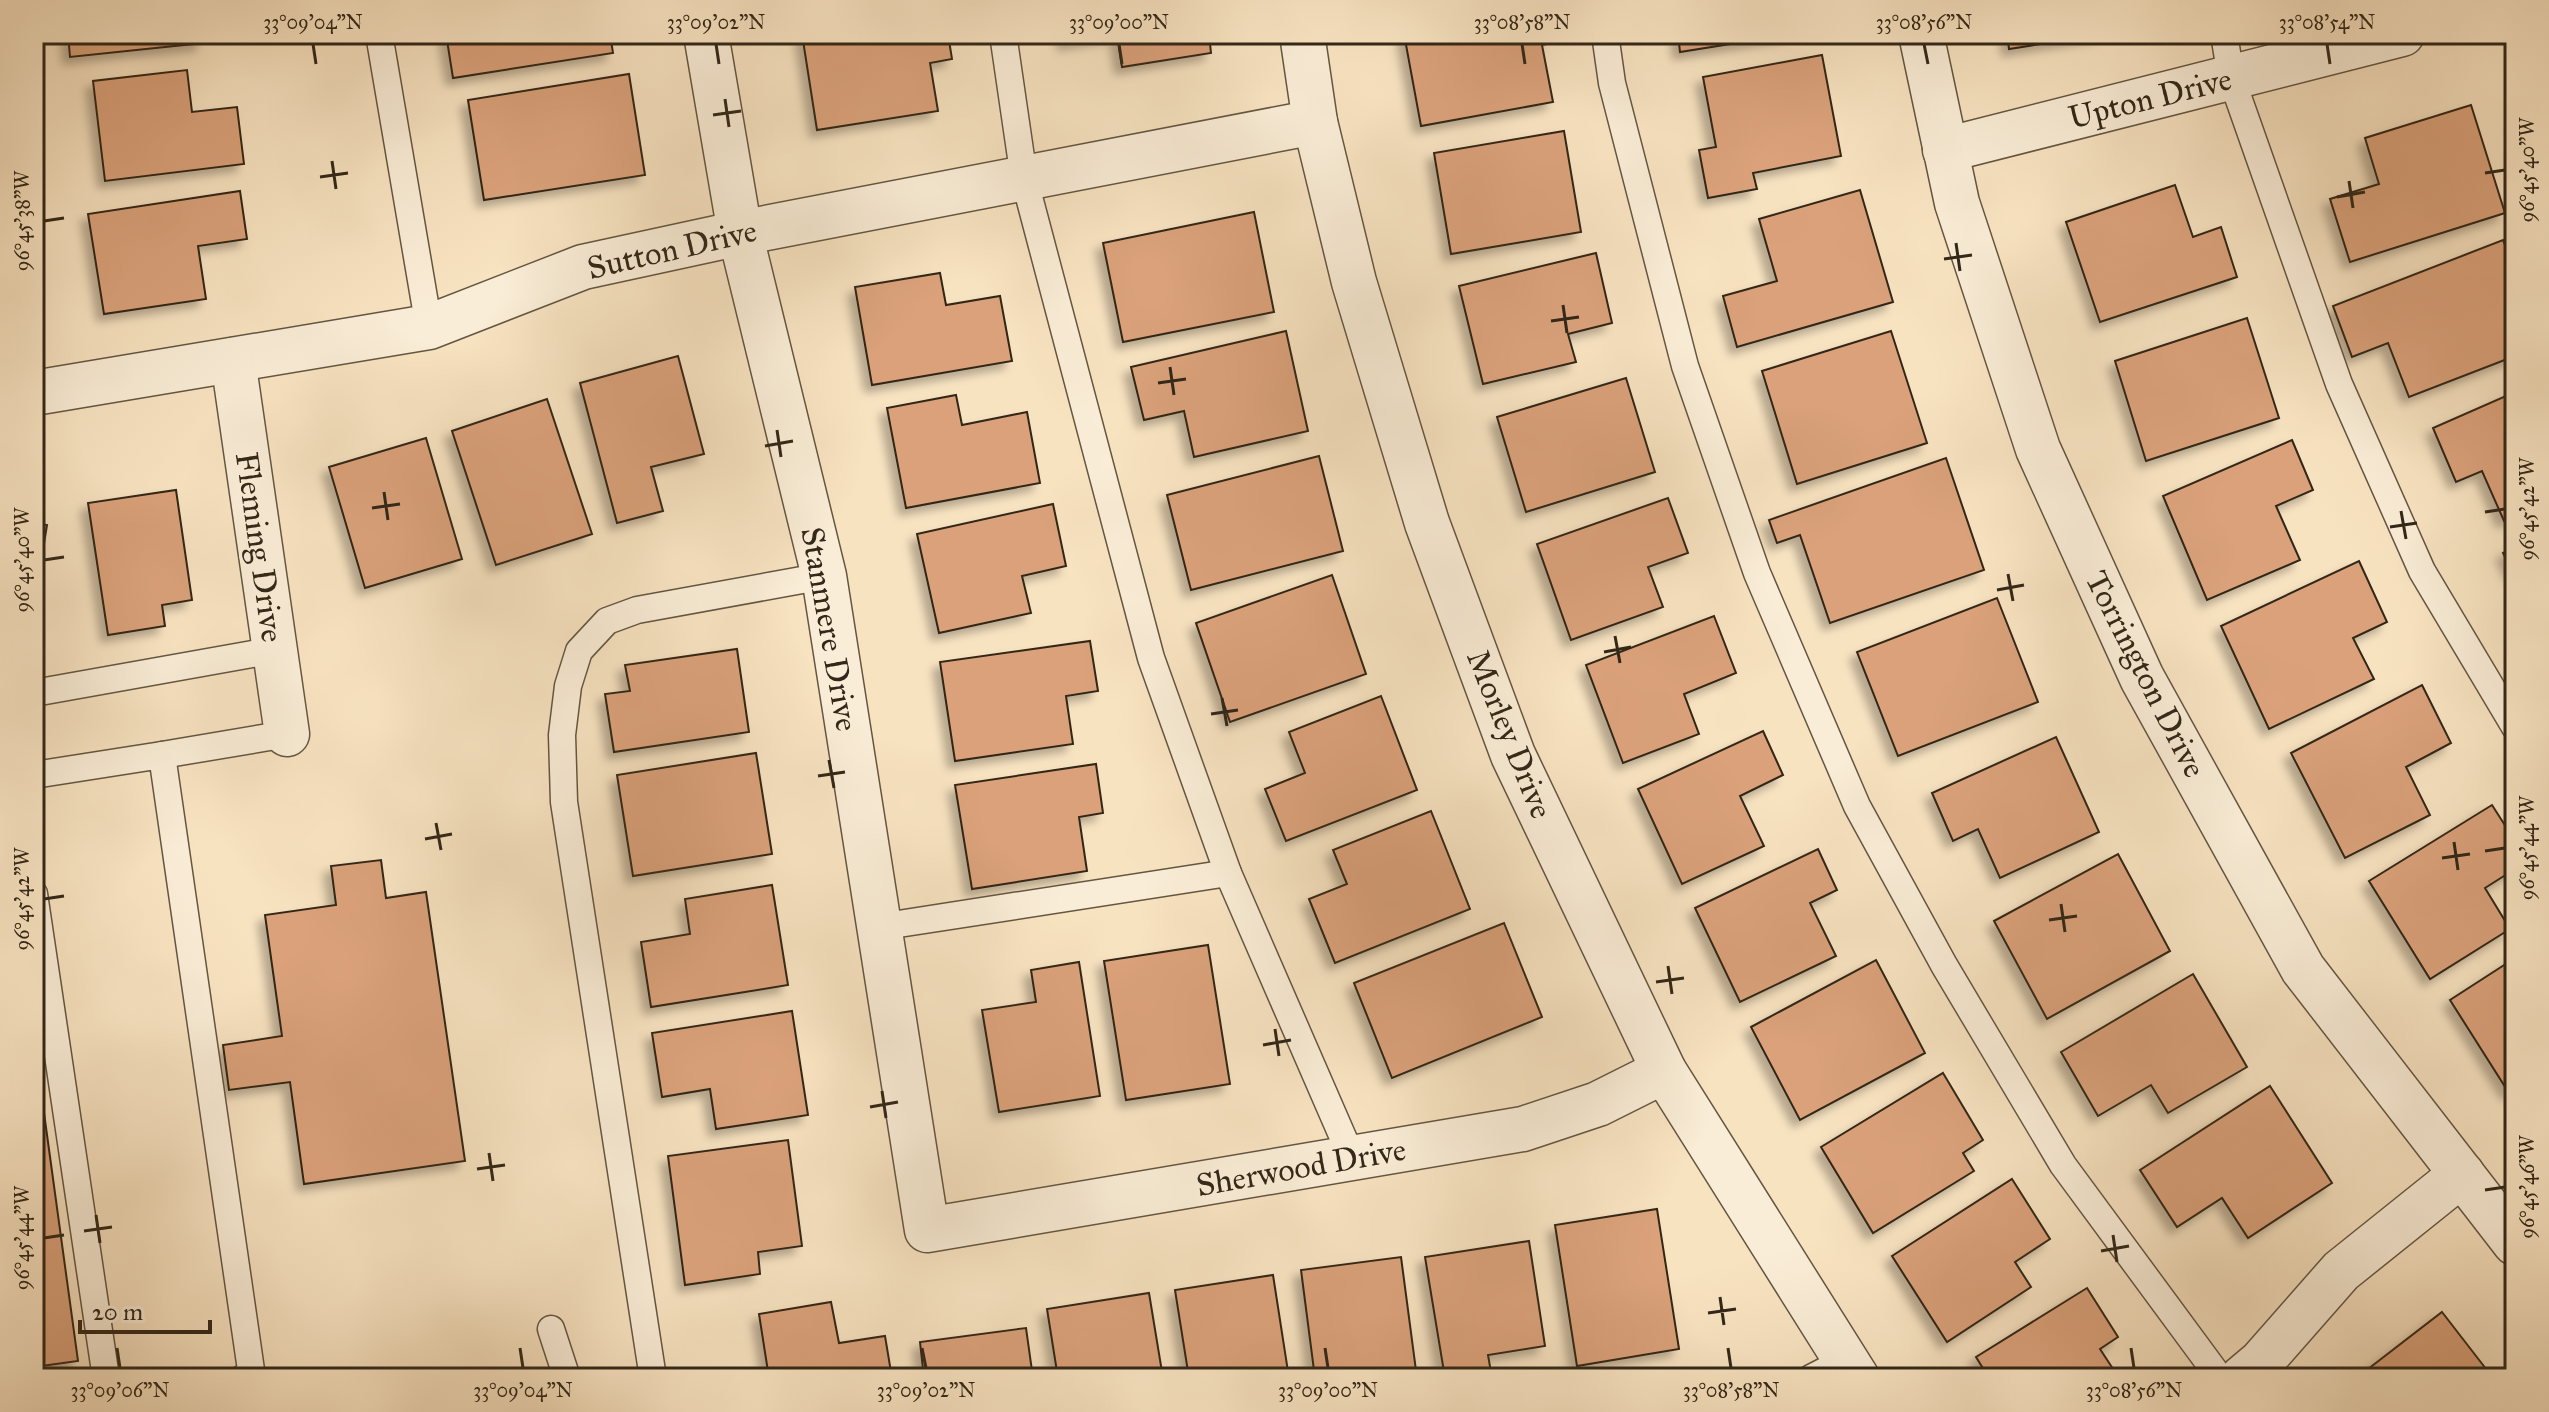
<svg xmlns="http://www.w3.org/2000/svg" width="2549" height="1412" font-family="'IM FELL Great Primer',serif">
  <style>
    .building { fill: #daa17a; stroke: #322718; stroke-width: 2; filter: url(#shadow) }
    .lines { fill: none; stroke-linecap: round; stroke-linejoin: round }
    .lane-casing { stroke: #645642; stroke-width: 29 }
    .street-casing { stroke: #645642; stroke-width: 47 }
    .lane { stroke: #faedd7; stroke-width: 26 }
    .street { stroke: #faedd7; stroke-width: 44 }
    .ticks { fill: none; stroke: #322718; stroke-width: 3 }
    .labels { text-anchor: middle; stroke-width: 6; stroke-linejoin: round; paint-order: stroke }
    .street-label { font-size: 32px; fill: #322718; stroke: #faedd7 }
    .neatline { fill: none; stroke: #322718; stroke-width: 3 }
    .ticks-label { font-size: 20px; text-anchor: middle; fill: #322718 }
  </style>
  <defs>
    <filter id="shadow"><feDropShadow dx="-7" dy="7" stdDeviation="4" flood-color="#0004"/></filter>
  </defs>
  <rect width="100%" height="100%" fill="#f8e3c1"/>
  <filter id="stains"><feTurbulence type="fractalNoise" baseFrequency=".0025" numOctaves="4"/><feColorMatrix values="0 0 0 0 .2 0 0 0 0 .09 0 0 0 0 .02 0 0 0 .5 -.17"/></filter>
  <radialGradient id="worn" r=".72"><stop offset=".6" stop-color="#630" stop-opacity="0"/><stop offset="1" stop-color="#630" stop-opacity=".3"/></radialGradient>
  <!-- building -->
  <g class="building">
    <path d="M68,34H203V43L70,57Z"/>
    <path d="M446,34H610L613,53L453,78Z"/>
    <path d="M802,34H948L952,59L930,63L938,111L817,130Z"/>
    <path d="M1063,34H1209L1211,53L1122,67L1117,35L1065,43Z"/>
    <path d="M1404,34H1545L1547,44L1542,45L1553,102L1421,126Z"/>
    <path d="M1678,34H1793L1680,52Z"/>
    <path d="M2007,34H2105L2009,49Z"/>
    <path d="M1822,55L1841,156L1753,173L1757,189L1708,198L1699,150L1716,147L1703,77Z"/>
    <path d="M187,70L192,112L237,107L244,164L105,181L93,81Z"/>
    <path d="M629,74L645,175L484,200L468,100Z"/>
    <path d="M2471,105L2505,213L2350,262L2330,199L2379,184L2365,138Z"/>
    <path d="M1564,131L1581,232L1451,254L1434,153Z"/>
    <path d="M2175,185L2193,237L2221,227L2237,277L2100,322L2066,222Z"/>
    <path d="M1860,190L1893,302L1737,347L1723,296L1777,281L1759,219Z"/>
    <path d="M240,191L247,239L198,246L206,299L104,314L88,214Z"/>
    <path d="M1254,212L1274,312L1123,342L1103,243Z"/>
    <path d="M2503,240L2515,271V356L2409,397L2388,343L2352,357L2333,306Z"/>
    <path d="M1596,253L1612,323L1568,334L1576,362L1483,384L1459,286Z"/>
    <path d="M940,273L946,305L1000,296L1012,361L872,385L855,287Z"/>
    <path d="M2247,318L2279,418L2146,461L2115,361Z"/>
    <path d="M1286,331L1308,431L1194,457L1184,411L1144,420L1131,367Z"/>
    <path d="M1891,331L1927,443L1797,484L1762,371Z"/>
    <path d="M678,356L704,454L651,467L663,511L617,523L580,383Z"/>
    <path d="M1626,378L1655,472L1526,512L1497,417Z"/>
    <path d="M2515,392V516L2504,521L2482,471L2456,482L2433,428Z"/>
    <path d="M956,395L962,425L1027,412L1040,483L906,508L887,408Z"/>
    <path d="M547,399L592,534L496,565L452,431Z"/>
    <path d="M426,438L462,559L365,588L329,467Z"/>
    <path d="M2292,440L2313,490L2276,506L2300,560L2207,600L2163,496Z"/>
    <path d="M1319,456L1343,551L1191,590L1167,495Z"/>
    <path d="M1946,458L1984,570L1830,623L1800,535L1777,543L1769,520Z"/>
    <path d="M176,490L192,600L162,605L165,626L108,635L88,503Z"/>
    <path d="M1668,498L1688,553L1648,567L1663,607L1571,640L1537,544Z"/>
    <path d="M1053,504L1066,566L1022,576L1031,613L939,633L917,534Z"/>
    <path d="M34,523L47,525L34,605Z"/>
    <path d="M2515,547V577L2503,553Z"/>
    <path d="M2359,561L2387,622L2353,638L2374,679L2269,729L2221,626Z"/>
    <path d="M1332,575L1366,674L1230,722L1196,623Z"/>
    <path d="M1997,598L2038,702L1898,756L1857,652Z"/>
    <path d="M1714,616L1736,673L1684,694L1699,734L1623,763L1586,665Z"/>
    <path d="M1090,641L1098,691L1066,696L1073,744L955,761L940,662Z"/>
    <path d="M737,649L749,732L614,752L605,694L630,691L625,665Z"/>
    <path d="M2422,685L2451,743L2406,767L2430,815L2345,858L2291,753Z"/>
    <path d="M1381,696L1417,790L1286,841L1265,789L1305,773L1289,732Z"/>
    <path d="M1763,731L1783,775L1740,796L1764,846L1682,884L1638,789Z"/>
    <path d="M2056,737L2099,832L2000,878L1978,829L1953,841L1932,793Z"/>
    <path d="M756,753L772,854L633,876L617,775Z"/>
    <path d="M1096,764L1103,813L1079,817L1087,871L972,889L955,785Z"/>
    <path d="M2492,805L2515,841V869L2485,888L2510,929L2430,979L2369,881Z"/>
    <path d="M1431,811L1470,909L1335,963L1309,899L1347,884L1333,850Z"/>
    <path d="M1818,849L1837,890L1810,903L1836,956L1740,1002L1695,908Z"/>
    <path d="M2118,854L2170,951L2047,1019L1994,921Z"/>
    <path d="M381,860L386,898L426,892L465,1161L304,1184L290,1082L229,1090L223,1045L282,1036L265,915L336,905L331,866Z"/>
    <path d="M772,885L788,985L651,1007L641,942L690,934L685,899Z"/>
    <path d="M1504,923L1542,1017L1392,1078L1354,983Z"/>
    <path d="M1208,945L1230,1084L1126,1100L1104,961Z"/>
    <path d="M2515,958V1089L2509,1093L2450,1000Z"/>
    <path d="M1876,960L1925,1053L1800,1120L1751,1027Z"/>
    <path d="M1079,962L1100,1096L999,1112L982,1010L1036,1002L1031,970Z"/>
    <path d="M2193,974L2247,1067L2168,1113L2151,1085L2098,1116L2061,1052Z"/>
    <path d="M792,1011L808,1115L716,1129L710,1089L662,1097L652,1033Z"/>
    <path d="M34,1040L78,1361L34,1367Z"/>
    <path d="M1943,1073L1983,1140L1963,1153L1974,1171L1873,1233L1821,1147Z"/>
    <path d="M2270,1086L2332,1183L2248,1238L2222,1198L2177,1227L2140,1170Z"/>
    <path d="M788,1140L802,1246L758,1252L760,1274L685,1285L668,1156Z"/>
    <path d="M2012,1179L2050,1239L2015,1262L2031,1287L1947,1342L1892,1256Z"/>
    <path d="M1657,1209L1679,1349L1577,1366L1555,1225Z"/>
    <path d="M1529,1241L1545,1346L1488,1355L1492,1378H1445L1425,1257Z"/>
    <path d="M1401,1257L1417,1378H1315L1301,1270Z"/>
    <path d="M1273,1275L1289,1378H1189L1175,1290Z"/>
    <path d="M2087,1288L2118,1337L2100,1349L2119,1378H1989L1976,1357Z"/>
    <path d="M1149,1293L1163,1378H1058L1047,1309Z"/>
    <path d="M831,1302L839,1343L885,1336L892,1378H769L759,1314Z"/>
    <path d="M2442,1312L2493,1378H2360L2359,1376Z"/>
    <path d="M1026,1328L1033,1378H924L920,1342Z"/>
  </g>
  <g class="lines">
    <defs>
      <g id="lane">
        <path d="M379,34L429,327"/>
        <path d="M1003,34L1024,178L1151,658L1228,873L1352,1158"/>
        <path d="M1605,34L1612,83L1685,366L1757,573L1857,806L1944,965L2063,1165L2220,1378"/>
        <path d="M2224,34L2231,77L2339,384L2422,571L2515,727"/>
        <path d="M34,693L275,650"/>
        <path d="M162,755L287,734"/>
        <path d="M34,775L162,755L252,1377L243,1378"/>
        <path d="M34,894L106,1378"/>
        <path d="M879,927L1228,873"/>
        <path d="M551,1329L567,1378"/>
        <path d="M653,1378L564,802L562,735L568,686L579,651L607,621L637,610L824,576"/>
        <path d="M1811,1378L1844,1361"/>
      </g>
      <g id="street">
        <path d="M706,34L740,233L824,576L927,1230L1523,1129L1598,1104L1664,1071"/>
        <path d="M1302,34L1315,122L1354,282L1427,523L1513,755L1664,1071L1857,1378"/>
        <path d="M1921,34L1957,203L2038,449L2142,678L2303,969L2515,1243"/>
        <path d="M1945,150L2402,34"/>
        <path d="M233,360L287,734"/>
        <path d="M34,393L429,327L583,267L740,233L1315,122"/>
        <path d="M2242,1378L2261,1362L2341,1271L2462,1174"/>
      </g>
    </defs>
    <!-- lane casing -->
    <use href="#lane" class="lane-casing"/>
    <!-- street casing -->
    <use href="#street" class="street-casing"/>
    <!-- lane -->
    <use href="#lane" class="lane"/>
    <!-- street -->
    <use href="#street" class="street"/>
  </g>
  <!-- ticks -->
  <path class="ticks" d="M313,44L316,64M716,44L719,64M1119,44L1122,64M1522,44L1525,64M1924,44L1928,64M2327,44L2330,64M725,99L729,127M713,115L741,111M332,161L336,189M2485,173L2505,170M320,177L348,173M2349,181L2353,208M2337,197L2365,192M44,221L64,218M1956,243L1960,271M1944,259L1972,255M1563,305L1567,333M1551,321L1579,317M1170,367L1174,395M1158,383L1186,379M777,430L781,457M765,446L793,441M384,492L388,520M372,508L400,504M2401,511L2406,539M2485,512L2505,509M2390,527L2417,523M44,560L64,557M2008,574L2013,601M1997,590L2024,585M1615,636L1620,663M1604,652L1631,647M1222,698L1227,726M1211,714L1238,710M829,760L834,788M818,776L845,772M436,823L441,850M425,839L452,834M2454,842L2458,870M2485,851L2505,848M2442,858L2470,854M44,899L64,896M2061,904L2065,932M2049,920L2077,916M1668,966L1672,994M1656,982L1684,978M1275,1029L1279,1056M1263,1045L1291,1040M882,1091L886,1118M870,1107L898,1102M489,1153L493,1181M477,1169L505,1165M2485,1190L2505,1187M96,1215L100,1243M84,1231L112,1227M2113,1235L2117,1262M44,1238L64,1235M2101,1251L2129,1246M1720,1297L1724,1325M1708,1313L1736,1309M117,1348L120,1368M520,1348L523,1368M922,1348L926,1368M1325,1348L1328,1368M1728,1348L1731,1368M2131,1348L2134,1368"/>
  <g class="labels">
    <!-- street labels -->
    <g class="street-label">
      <text transform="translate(2150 98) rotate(-14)" y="11">Upton Drive</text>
      <text transform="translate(672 249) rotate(-13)" y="11">Sutton Drive</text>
      <text transform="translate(260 547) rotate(82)" y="11">Fleming Drive</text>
      <text transform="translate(830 629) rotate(80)" y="11">Stanmere Drive</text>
      <text transform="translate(2146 674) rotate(63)" y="11">Torrington Drive</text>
      <text transform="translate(1510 734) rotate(68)" y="11">Morley Drive</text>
      <text transform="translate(1301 1167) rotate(-10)" y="11">Sherwood Drive</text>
    </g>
  </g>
  <!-- margin -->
  <rect width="2549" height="1412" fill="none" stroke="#f8e3c1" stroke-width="88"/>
  <!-- scale -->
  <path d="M80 1320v12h130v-12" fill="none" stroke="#322718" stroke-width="4"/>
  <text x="92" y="1320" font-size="24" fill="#322718" stroke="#faedd7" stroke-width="6" paint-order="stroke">20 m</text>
  <rect x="44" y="44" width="2461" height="1324" class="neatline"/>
  <g class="ticks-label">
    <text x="313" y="29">33°09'04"N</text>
    <text x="716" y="29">33°09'02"N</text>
    <text x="1119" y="29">33°09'00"N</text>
    <text x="1522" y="29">33°08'58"N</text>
    <text x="1924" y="29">33°08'56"N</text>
    <text x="2327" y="29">33°08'54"N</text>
    <text transform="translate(2527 170) rotate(-90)" y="7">96°45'40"W</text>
    <text transform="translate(22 221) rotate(-90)" y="7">96°45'38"W</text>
    <text transform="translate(2527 509) rotate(-90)" y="7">96°45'42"W</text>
    <text transform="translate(22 560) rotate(-90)" y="7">96°45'40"W</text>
    <text transform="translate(2527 848) rotate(-90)" y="7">96°45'44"W</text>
    <text transform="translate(22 899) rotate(-90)" y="7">96°45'42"W</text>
    <text transform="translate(2527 1187) rotate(-90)" y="7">96°45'46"W</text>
    <text transform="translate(22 1238) rotate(-90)" y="7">96°45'44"W</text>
    <text x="120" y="1397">33°09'06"N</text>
    <text x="523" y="1397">33°09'04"N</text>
    <text x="926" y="1397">33°09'02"N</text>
    <text x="1328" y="1397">33°09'00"N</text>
    <text x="1731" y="1397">33°08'58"N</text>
    <text x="2134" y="1397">33°08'56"N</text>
  </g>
  <rect width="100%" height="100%" filter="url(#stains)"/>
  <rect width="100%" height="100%" fill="url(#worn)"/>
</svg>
